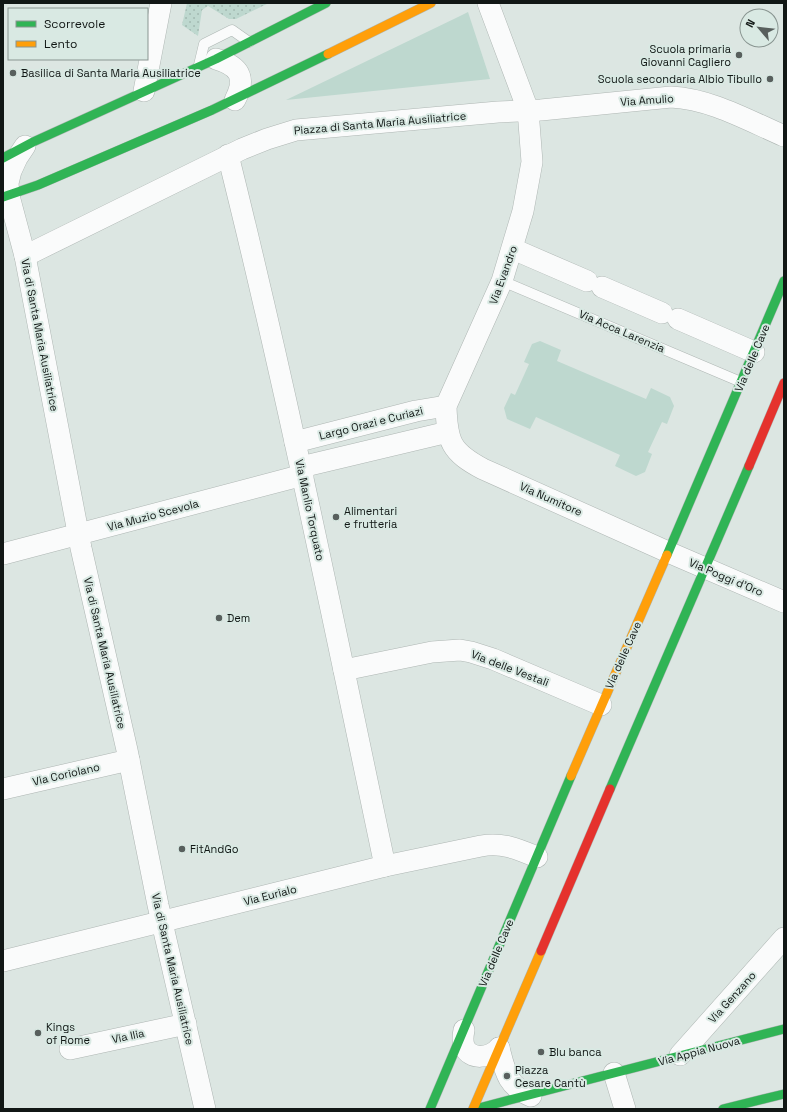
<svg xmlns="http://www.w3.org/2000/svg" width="787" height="1112" font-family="'Space Grotesk',sans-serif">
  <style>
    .park { fill: url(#park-dots) }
    .garden { fill: #bed8cf }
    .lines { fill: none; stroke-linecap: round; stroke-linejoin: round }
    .lane-casing { stroke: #aeb6b3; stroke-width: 11 }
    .street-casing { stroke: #aeb6b3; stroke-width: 22 }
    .fast-casing { stroke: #aeb6b3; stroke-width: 10 }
    .slow-casing { stroke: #aeb6b3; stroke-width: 10 }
    .jam-casing { stroke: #aeb6b3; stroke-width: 10 }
    .lane { stroke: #fafbfb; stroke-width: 10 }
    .street { stroke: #fafbfb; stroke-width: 21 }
    .fast { stroke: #30b455; stroke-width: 9 }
    .slow { stroke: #ff9f0a; stroke-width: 9 }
    .jam { stroke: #e5322d; stroke-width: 9 }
    .poi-dot { fill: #585f5d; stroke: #d9e9e3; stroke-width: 1.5 }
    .labels { text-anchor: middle; stroke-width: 4; stroke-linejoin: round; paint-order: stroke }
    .poi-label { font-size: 11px; fill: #111715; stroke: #d9e9e3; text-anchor: start }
    .street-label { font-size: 11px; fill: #111715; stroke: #d9e9e3 }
  </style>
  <defs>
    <pattern id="park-dots" width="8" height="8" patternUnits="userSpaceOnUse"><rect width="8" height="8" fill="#bed8cf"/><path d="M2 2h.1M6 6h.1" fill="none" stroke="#a2b9b1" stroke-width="1.8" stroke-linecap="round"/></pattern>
  </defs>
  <rect width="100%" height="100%" fill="#dce6e2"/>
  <!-- park -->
  <path class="park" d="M187,3H269L236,19H229L208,6L202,10L198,36L182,25Z"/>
  <!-- garden -->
  <g class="garden">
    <path d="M468,12L490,79L286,100L458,17Z"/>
    <path d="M540,341L561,350L557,361L646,399L651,388L670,397L674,406L667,424L662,422L648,452L652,454L645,472L636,476L615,466L620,455L536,417L530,429L507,419L504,408L511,393L515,395L529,364L524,362L532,344Z"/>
  </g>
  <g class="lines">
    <defs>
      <g id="lane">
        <path d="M199,65L204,44L232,30L249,42"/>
        <path d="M502,281L741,382"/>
      </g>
      <g id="street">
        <path d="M488,3L528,110L532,162L523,211L502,281L446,406C447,442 451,452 483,469L668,552L784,602"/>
        <path d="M216,59C239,66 247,77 235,100"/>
        <path d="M144,91L161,3"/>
        <path d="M25,146L17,158L11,171L8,183L9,196L25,256L81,548L127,750L158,905L205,1109"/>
        <path d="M228,155C287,391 335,629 385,866"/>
        <path d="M513,249L587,281"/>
        <path d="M25,256L242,149L267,139L296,130L498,112L541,110L671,97C711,99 747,120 784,136"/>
        <path d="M602,287L662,313"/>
        <path d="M678,319L754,352"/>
        <path d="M295,442L416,411L446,406"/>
        <path d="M301,467L448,432"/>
        <path d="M3,554L303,475"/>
        <path d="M344,670L432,652L460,650L471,652L493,659L601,705"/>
        <path d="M3,789L129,760"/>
        <path d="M3,961L385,866L481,846C502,842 518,849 537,857"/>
        <path d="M464,1030C463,1035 462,1040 464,1046C470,1061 490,1058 499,1048"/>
        <path d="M499,1048C505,1071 507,1086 531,1096"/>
        <path d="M70,1049L186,1024"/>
        <path d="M680,1055L784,938"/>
        <path d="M614,1073L625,1109"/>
      </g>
      <g id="fast">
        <path d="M3,158L33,142L216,59L326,3"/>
        <path d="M3,197L38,185L212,110L328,54"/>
        <path d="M667,555L784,281"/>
        <path d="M610,789L749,466"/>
        <path d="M430,1109L571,776"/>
        <path d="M475,1109L784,1029"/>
        <path d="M723,1109L784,1094"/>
      </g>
      <g id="slow">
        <path d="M328,54L431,3"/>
        <path d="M571,776L667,555"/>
        <path d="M473,1109L541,951"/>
      </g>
      <g id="jam">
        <path d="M749,466L784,383"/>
        <path d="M541,951L610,789"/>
      </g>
    </defs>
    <!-- lane casing -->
    <use href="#lane" class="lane-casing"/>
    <!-- street casing -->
    <use href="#street" class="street-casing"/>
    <!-- fast casing -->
    <use href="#fast" class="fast-casing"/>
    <!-- slow casing -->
    <use href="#slow" class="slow-casing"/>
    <!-- jam casing -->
    <use href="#jam" class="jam-casing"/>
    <!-- lane -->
    <use href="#lane" class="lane"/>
    <!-- street -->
    <use href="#street" class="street"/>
    <!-- fast -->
    <use href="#fast" class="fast"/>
    <!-- slow -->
    <use href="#slow" class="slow"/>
    <!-- jam -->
    <use href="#jam" class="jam"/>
  </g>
  <!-- markers -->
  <g class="poi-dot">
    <circle cx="739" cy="55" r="4"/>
    <circle cx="13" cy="73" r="4"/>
    <circle cx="770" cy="79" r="4"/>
    <circle cx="336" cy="517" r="4"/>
    <circle cx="219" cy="618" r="4"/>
    <circle cx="182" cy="849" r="4"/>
    <circle cx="38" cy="1033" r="4"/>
    <circle cx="541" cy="1052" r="4"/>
    <circle cx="507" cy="1076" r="4"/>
  </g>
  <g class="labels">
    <!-- poi labels -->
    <g class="poi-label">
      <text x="731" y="53" text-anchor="end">Scuola primaria<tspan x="731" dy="13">Giovanni Cagliero</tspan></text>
      <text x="21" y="77">Basilica di Santa Maria Ausiliatrice</text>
      <text x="762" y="83" text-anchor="end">Scuola secondaria Albio Tibullo</text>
      <text x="344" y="515">Alimentari<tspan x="344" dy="13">e frutteria</tspan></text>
      <text x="227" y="622">Dem</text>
      <text x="190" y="853">FitAndGo</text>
      <text x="46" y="1031">Kings<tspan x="46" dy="13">of Rome</tspan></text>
      <text x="549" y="1056">Blu banca</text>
      <text x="515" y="1074">Piazza<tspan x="515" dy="13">Cesare Cantù</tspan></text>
    </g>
    <!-- street labels -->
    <g class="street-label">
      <text transform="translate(647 100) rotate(-4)" y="4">Via Amulio</text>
      <text transform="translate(380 123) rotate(-5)" y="4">Piazza di Santa Maria Ausiliatrice</text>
      <text transform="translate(503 275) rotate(-70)" y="4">Via Evandro</text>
      <text transform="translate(622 331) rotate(23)" y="4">Via Acca Larenzia</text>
      <text transform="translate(40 335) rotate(79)" y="4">Via di Santa Maria Ausiliatrice</text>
      <text transform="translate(752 358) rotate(-67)" y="4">Via delle Cave</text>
      <text transform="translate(371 423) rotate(-14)" y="4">Largo Orazi e Curiazi</text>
      <text transform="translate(551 499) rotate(24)" y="4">Via Numitore</text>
      <text transform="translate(310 510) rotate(78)" y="4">Via Manlio Torquato</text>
      <text transform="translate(153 515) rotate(-15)" y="4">Via Muzio Scevola</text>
      <text transform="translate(726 577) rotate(23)" y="4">Via Poggi d'Oro</text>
      <text transform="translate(105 653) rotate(77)" y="4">Via di Santa Maria Ausiliatrice</text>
      <text transform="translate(623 655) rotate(-66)" y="4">Via delle Cave</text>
      <text transform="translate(510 668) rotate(21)" y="4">Via delle Vestali</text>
      <text transform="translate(66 774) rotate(-13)" y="4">Via Coriolano</text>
      <text transform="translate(270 895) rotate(-14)" y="4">Via Eurialo</text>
      <text transform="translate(496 953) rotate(-67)" y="4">Via delle Cave</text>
      <text transform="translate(173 969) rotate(77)" y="4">Via di Santa Maria Ausiliatrice</text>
      <text transform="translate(732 997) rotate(-48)" y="4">Via Genzano</text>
      <text transform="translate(128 1036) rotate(-12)" y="4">Via Ilia</text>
      <text transform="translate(699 1051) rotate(-15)" y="4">Via Appia Nuova</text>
    </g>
  </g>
  <!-- border -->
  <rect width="787" height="1112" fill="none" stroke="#111715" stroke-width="8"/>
  <!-- legend -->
  <rect x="8" y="8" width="140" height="52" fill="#d9e9e3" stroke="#899591"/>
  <rect x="16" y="21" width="20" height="6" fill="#30b455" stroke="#899591"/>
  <text x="44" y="28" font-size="12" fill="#111715">Scorrevole</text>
  <rect x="16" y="41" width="20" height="6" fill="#ff9f0a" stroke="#899591"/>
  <text x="44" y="48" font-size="12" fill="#111715">Lento</text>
  <!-- north arrow -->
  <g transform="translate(759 28) rotate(298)"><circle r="19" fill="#d9e9e3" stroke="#899591"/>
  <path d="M0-3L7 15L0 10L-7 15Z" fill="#585f5d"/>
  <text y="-6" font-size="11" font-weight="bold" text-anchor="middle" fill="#111715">N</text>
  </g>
</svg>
